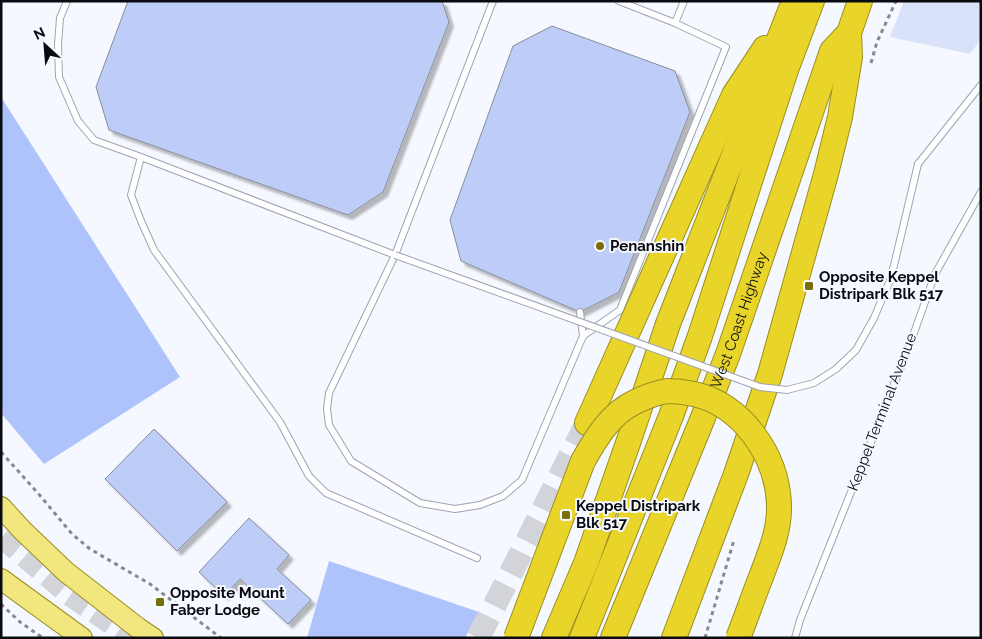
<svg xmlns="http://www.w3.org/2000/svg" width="982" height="639" font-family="Raleway,sans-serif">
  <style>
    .green { fill: #d9e2f9 }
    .forest { fill: #aec2fb }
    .building { fill: #bdcdf7; stroke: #878d9b; filter: url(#shadow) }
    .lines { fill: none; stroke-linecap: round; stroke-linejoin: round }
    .primary-tunnel { stroke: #d2d4da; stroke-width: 20; stroke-dasharray: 20 10; stroke-linecap: butt }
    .highway-tunnel { stroke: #d2d4da; stroke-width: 24; stroke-dasharray: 24 12; stroke-linecap: butt }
    .lane-casing { stroke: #9fa4b3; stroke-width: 8 }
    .primary-casing { stroke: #9b8e21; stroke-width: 22 }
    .highway-casing { stroke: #9b8e21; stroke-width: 26 }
    .path { stroke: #86898e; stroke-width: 3; stroke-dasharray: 4 4; stroke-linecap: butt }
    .lane { stroke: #fff; stroke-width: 6 }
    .primary { stroke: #f2e67f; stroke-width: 20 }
    .highway { stroke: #e9d52a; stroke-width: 24 }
    .lane-bridge-casing { stroke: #9fa4b3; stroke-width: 8; stroke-linecap: butt }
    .highway-bridge-casing { stroke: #9b8e21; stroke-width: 26; stroke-linecap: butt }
    .lane-bridge { stroke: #fff; stroke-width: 6 }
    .highway-bridge { stroke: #e9d52a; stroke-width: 24 }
    .poi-dot { fill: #786e0a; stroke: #f5f8fe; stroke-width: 2 }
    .labels { text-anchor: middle; stroke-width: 4; stroke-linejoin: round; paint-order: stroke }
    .poi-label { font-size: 15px; font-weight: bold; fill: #0a0b10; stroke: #f5f8fe; text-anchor: start }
    .street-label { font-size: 15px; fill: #0a0b10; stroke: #f5f8fe }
  </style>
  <defs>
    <filter id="shadow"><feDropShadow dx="4.5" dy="4.5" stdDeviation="1" flood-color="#0004"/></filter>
  </defs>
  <rect width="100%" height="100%" fill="#f5f8fe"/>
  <!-- green -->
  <path class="green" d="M904,1H981V39L970,54L890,37Z"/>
  <!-- forest -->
  <g class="forest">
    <path d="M1,97L180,377L44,464L1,413Z"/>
    <path d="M329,561L479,612L465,638H307Z"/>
  </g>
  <!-- building -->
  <g class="building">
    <path d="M128,1H442L449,22L383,192L348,215L109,130L96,87Z"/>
    <path d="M552,26L675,71L690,112L619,292L580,312L461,261L450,220L513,46Z"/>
    <path d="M154,429L227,502L177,551L105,479Z"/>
    <path d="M249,518L289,555L277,569L311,600L288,624L240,579L224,596L199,572Z"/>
  </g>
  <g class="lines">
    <!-- primary-tunnel -->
    <path class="primary-tunnel" d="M1,538L68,595L130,638"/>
    <!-- highway-tunnel -->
    <path class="highway-tunnel" d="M478,638L587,423"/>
    <defs>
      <g id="lane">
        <path d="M67,1L60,18L58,44L59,77L78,121L94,140L141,157L395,255"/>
        <path d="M493,1L395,255L329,393L327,409L329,425L351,461L420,503L455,509L480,505L503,496L522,480L583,336L580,312"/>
        <path d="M675,23L684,1"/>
        <path d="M141,157L131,195L141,221L154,250L280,422L309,476L326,493L477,558"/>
        <path d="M918,164L981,85"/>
        <path d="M583,336L620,310L726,47L675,23L619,1"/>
        <path d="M795,638L800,620L910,344L935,274L981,192"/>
      </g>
      <g id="primary">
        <path d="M1,507L23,531L66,572L138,628L153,638"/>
        <path d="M1,579L82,638"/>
      </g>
      <g id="highway">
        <path d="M587,423L734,95L765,48"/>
        <path d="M554,638L586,563L628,443L668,324L790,11L795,1"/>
        <path d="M582,638L671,416L700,336L786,70L812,1"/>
        <path id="s1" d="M613,638L702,420L728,354L832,51L849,33L860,1"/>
        <path d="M674,638L736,474L770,374L826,174L840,117L850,57L849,33"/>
      </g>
    </defs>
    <!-- lane casing -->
    <use href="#lane" class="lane-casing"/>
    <!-- primary casing -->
    <use href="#primary" class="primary-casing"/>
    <!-- highway casing -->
    <use href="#highway" class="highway-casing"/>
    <!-- path -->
    <g class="path">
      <path d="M871,63L877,42L896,1"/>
      <path d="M1,452L37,492L72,534L90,549L150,584L221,638"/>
      <path d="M1,604L20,622L43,638"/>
      <path d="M705,638L734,540"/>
    </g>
    <!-- lane -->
    <use href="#lane" class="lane"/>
    <!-- primary -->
    <use href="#primary" class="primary"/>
    <!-- highway -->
    <use href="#highway" class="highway"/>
    <defs>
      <path id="lane-bridge" d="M395,255L760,387L787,390L814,383L836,369L856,350L874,318L891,278L918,164"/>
      <path id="highway-bridge" d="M516,638L583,461C596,438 610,414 635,402C645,397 656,393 667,391C676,391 685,392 694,394C742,405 777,455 779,504C780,530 770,553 761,577C753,597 746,618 738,638"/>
    </defs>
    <!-- lane-bridge casing -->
    <use href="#lane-bridge" class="lane-bridge-casing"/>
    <!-- highway-bridge casing -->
    <use href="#highway-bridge" class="highway-bridge-casing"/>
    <!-- lane-bridge -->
    <use href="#lane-bridge" class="lane-bridge"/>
    <!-- highway-bridge -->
    <use href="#highway-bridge" class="highway-bridge"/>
  </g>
  <!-- markers -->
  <g class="poi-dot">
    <circle cx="600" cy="246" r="5"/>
    <rect x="804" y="281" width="10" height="10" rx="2.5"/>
    <rect x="561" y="510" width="10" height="10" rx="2.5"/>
    <rect x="155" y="597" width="10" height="10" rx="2.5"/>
  </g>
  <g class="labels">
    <!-- poi labels -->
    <g class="poi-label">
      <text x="610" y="251">Penanshin</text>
      <text x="819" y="282">Opposite Keppel<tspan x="819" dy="17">Distripark Blk 517</tspan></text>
      <text x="576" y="511">Keppel Distripark<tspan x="576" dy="17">Blk 517</tspan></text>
      <text x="170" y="598">Opposite Mount<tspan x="170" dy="17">Faber Lodge</tspan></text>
    </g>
    <!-- street labels -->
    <g class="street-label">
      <text dy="5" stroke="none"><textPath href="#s1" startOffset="342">West Coast Highway</textPath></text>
      <text transform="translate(882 412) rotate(-69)" y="5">Keppel Terminal Avenue</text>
    </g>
  </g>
  <!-- border -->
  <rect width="982" height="639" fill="none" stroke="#0a0b10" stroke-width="5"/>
  <!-- north arrow -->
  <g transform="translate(45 45) rotate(334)" stroke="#f5f8fe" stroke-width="4" paint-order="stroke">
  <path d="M0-4L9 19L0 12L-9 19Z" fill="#0a0b10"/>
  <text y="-8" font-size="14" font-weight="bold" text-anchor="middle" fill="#0a0b10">N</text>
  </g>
</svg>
